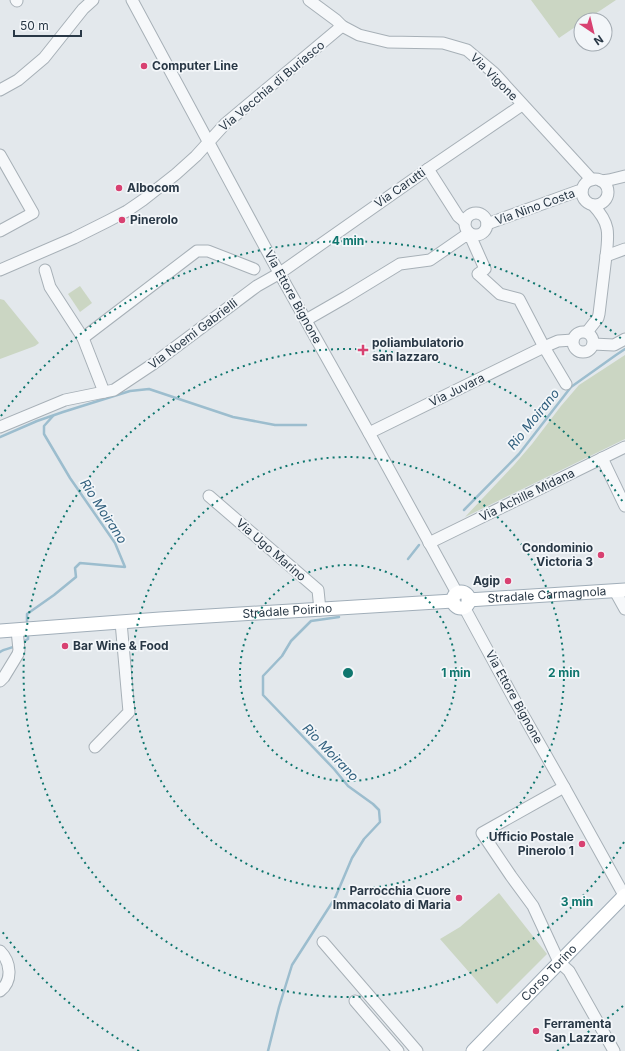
<svg xmlns="http://www.w3.org/2000/svg" width="625" height="1051" font-family="Inter,sans-serif">
  <style>
    .green { fill: #cbd6c3 }
    .lines { fill: none; stroke-linecap: round; stroke-linejoin: round }
    .stream { stroke: #9cbdce; stroke-width: 2.5 }
    .minor-casing { stroke: #a7b0b7; stroke-width: 13 }
    .major-casing { stroke: #a1aeb9; stroke-width: 15 }
    .minor { stroke: #f6f8fa; stroke-width: 11 }
    .major { stroke: #fff; stroke-width: 13 }
    .ring { fill: none; stroke: #0f766e; stroke-width: 2; stroke-dasharray: 2 4 }
    .poi-dot { fill: #d84171; stroke: #f3f6f9; stroke-width: 1.5 }
    .labels { text-anchor: middle; stroke-width: 3.5; stroke-linejoin: round; paint-order: stroke }
    .poi-label { font-size: 12px; font-weight: bold; fill: #293846; stroke: #f3f6f9; text-anchor: start }
    .street-label { font-size: 12px; fill: #293846; stroke: #f3f6f9 }
    .water-label { font-size: 13px; font-style: italic; fill: #305f7d; stroke: #f3f6f9 }
    .centre { fill: #0f766e; stroke: #f3f6f9; stroke-width: 2 }
    .ring-label { font-size: 12px; text-anchor: middle; font-weight: bold; fill: #0f766e; stroke: #f3f6f9; stroke-width: 3.5; stroke-linejoin: round; paint-order: stroke }
  </style>
  <rect width="100%" height="100%" fill="#e3e8ec"/>
  <!-- green -->
  <g class="green">
    <path d="M531,0H616L586,20H581V23L559,38Z"/>
    <path d="M80,286L92,303L80,312L68,294Z"/>
    <path d="M0,299L4,300L39,343L35,346L0,359Z"/>
    <path d="M625,355V439L465,517L514,465L532,444L561,406L579,385Z"/>
    <path d="M499,893L547,954L497,1004L440,939L460,927Z"/>
  </g>
  <g class="lines">
    <!-- stream -->
    <g class="stream">
      <path d="M0,437L37,421L63,412L130,391L149,389L233,417L275,425H306"/>
      <path d="M464,510L519,454L571,387L616,355L625,349"/>
      <path d="M408,559L419,545"/>
      <path d="M27,625V614L54,595L76,577L75,568L80,563L125,567L115,543L70,478L44,434V426L53,416"/>
      <path d="M21,643L28,639V634"/>
      <path d="M0,652C3,649 10,649 15,646"/>
      <path d="M268,1051L279,1007L292,965L335,898L352,858L364,839L380,822L379,810L373,804L348,786L334,769L263,695V676L282,656L291,641L311,621L339,617"/>
    </g>
    <defs>
      <g id="minor">
        <path d="M16,0L17,1"/>
        <path d="M132,0L272,260L369,433L457,593"/>
        <path d="M309,0L336,20L342,26L359,35L388,42L443,43L467,50L494,73L592,180"/>
        <path d="M0,90L18,80L44,58L83,9L93,0"/>
        <path d="M0,155L33,213L0,231"/>
        <path d="M428,169L458,216L465,222"/>
        <circle cx="595" cy="192" r="13"/>
        <path d="M601,181L609,180L625,176"/>
        <path d="M593,205C610,223 609,233 606,256"/>
        <circle cx="476" cy="224" r="11"/>
        <path d="M487,224L578,191H582"/>
        <path d="M0,270L74,238L108,221L127,211L143,200L176,174L196,156L225,124L342,26"/>
        <path d="M45,270L50,287L83,338L104,392"/>
        <path d="M306,320L346,297L400,264L430,260L469,233L485,269L478,274L500,294L519,299L544,347L566,384"/>
        <circle cx="583" cy="342" r="10"/>
        <path d="M587,332L598,318L599,314L606,256L625,249"/>
        <path d="M83,338L197,251H208L254,269"/>
        <path d="M593,344L614,345L625,339"/>
        <path d="M0,427L65,400L114,390L153,364L257,286L280,273L428,169L522,105"/>
        <path d="M369,433L544,347L558,341L573,340"/>
        <path d="M602,458L625,506"/>
        <path d="M209,496L318,590L320,610"/>
        <path d="M429,543L625,447"/>
        <path d="M615,591L625,609"/>
        <path d="M464,607L514,699L564,787"/>
        <path d="M0,681L4,677L18,654L19,650L17,630"/>
        <path d="M95,747L129,712L121,622"/>
        <path d="M323,942L417,1051"/>
        <path d="M0,951C11,962 13,981 0,991"/>
        <path d="M355,1001L398,1051"/>
        <path d="M614,1051L569,971L559,962L533,906L511,876L482,833L564,787L624,895"/>
      </g>
      <g id="major">
        <circle cx="461" cy="600" r="8"/>
        <path id="s1" d="M468,600L625,590"/>
        <path id="s2" d="M0,631L160,619L453,601"/>
        <path id="s3" d="M473,1051L625,895"/>
      </g>
    </defs>
    <!-- minor casing -->
    <use href="#minor" class="minor-casing"/>
    <!-- major casing -->
    <use href="#major" class="major-casing"/>
    <!-- minor -->
    <use href="#minor" class="minor"/>
    <!-- major -->
    <use href="#major" class="major"/>
  </g>
  <!-- distance rings -->
  <g class="ring">
    <circle cx="348" cy="673" r="108"/>
    <circle cx="348" cy="673" r="216"/>
    <path d="M624 842A324 324 0 1 1 624 504"/>
    <path d="M623 1006A432 432 0 0 1 557 1051M139 1051A432 432 0 0 1 1 930M1 416A432 432 0 0 1 623 340"/>
  </g>
  <!-- markers -->
  <g class="poi-dot">
    <circle cx="144" cy="66" r="4"/>
    <circle cx="119" cy="188" r="4"/>
    <circle cx="122" cy="220" r="4"/>
    <path d="M361 344h4v4h4v4h-4v4h-4v-4h-4v-4h4z"/>
    <circle cx="601" cy="555" r="4"/>
    <circle cx="508" cy="581" r="4"/>
    <circle cx="65" cy="646" r="4"/>
    <circle cx="582" cy="844" r="4"/>
    <circle cx="459" cy="898" r="4"/>
    <circle cx="536" cy="1031" r="4"/>
  </g>
  <g class="labels">
    <!-- poi labels -->
    <g class="poi-label">
      <text x="152" y="70">Computer Line</text>
      <text x="127" y="192">Albocom</text>
      <text x="130" y="224">Pinerolo</text>
      <text x="372" y="347">poliambulatorio<tspan x="372" dy="14">san lazzaro</tspan></text>
      <text x="593" y="552" text-anchor="end">Condominio<tspan x="593" dy="14">Victoria 3</tspan></text>
      <text x="500" y="585" text-anchor="end">Agip</text>
      <text x="73" y="650">Bar Wine &amp; Food</text>
      <text x="574" y="841" text-anchor="end">Ufficio Postale<tspan x="574" dy="14">Pinerolo 1</tspan></text>
      <text x="451" y="895" text-anchor="end">Parrocchia Cuore<tspan x="451" dy="14">Immacolato di Maria</tspan></text>
      <text x="544" y="1028">Ferramenta<tspan x="544" dy="14">San Lazzaro</tspan></text>
    </g>
    <!-- street labels -->
    <g class="street-label">
      <text transform="translate(494 77) rotate(45)" y="4">Via Vigone</text>
      <text transform="translate(272 86) rotate(-40)" y="4">Via Vecchia di Buriasco</text>
      <text transform="translate(400 188) rotate(-35)" y="4">Via Carutti</text>
      <text transform="translate(535 207) rotate(-20)" y="4">Via Nino Costa</text>
      <text transform="translate(293 297) rotate(61)" y="4">Via Ettore Bignone</text>
      <text transform="translate(193 334) rotate(-37)" y="4">Via Noemi Gabrielli</text>
      <text transform="translate(457 390) rotate(-26)" y="4">Via Juvara</text>
      <text transform="translate(527 495) rotate(-26)" y="4">Via Achille Midana</text>
      <text transform="translate(271 550) rotate(41)" y="4">Via Ugo Marino</text>
      <text dy="4" stroke="none"><textPath href="#s1" startOffset="79">Stradale Carmagnola</textPath></text>
      <text dy="4" stroke="none"><textPath href="#s2" startOffset="288">Stradale Poirino</textPath></text>
      <text transform="translate(514 697) rotate(61)" y="4">Via Ettore Bignone</text>
      <text dy="4" stroke="none"><textPath href="#s3" startOffset="109">Corso Torino</textPath></text>
    </g>
    <!-- water labels -->
    <g class="water-label">
      <text transform="translate(533 419) rotate(-51)" y="5">Rio Moirano</text>
      <text transform="translate(104 511) rotate(57)" y="5">Rio Moirano</text>
      <text transform="translate(331 752) rotate(46)" y="5">Rio Moirano</text>
    </g>
  </g>
  <circle cx="348" cy="673" r="6" class="centre"/>
  <g class="ring-label">
    <text x="348" y="245">4 min</text>
    <text x="456" y="677">1 min</text>
    <text x="564" y="677">2 min</text>
    <text x="577" y="906">3 min</text>
  </g>
  <!-- north arrow -->
  <g transform="translate(593 32) rotate(145)"><circle r="19" fill="#f3f6f9" stroke="#a2aab1"/>
  <path d="M0-3L7 15L0 10L-7 15Z" fill="#d84171"/>
  <text y="-6" font-size="11" font-weight="bold" text-anchor="middle" fill="#293846">N</text>
  </g>
  <!-- scale -->
  <path d="M14 30v6h67v-6" fill="none" stroke="#293846" stroke-width="2"/>
  <text x="20" y="30" font-size="12" fill="#293846" stroke="#f3f6f9" stroke-width="3" paint-order="stroke">50 m</text>
</svg>
